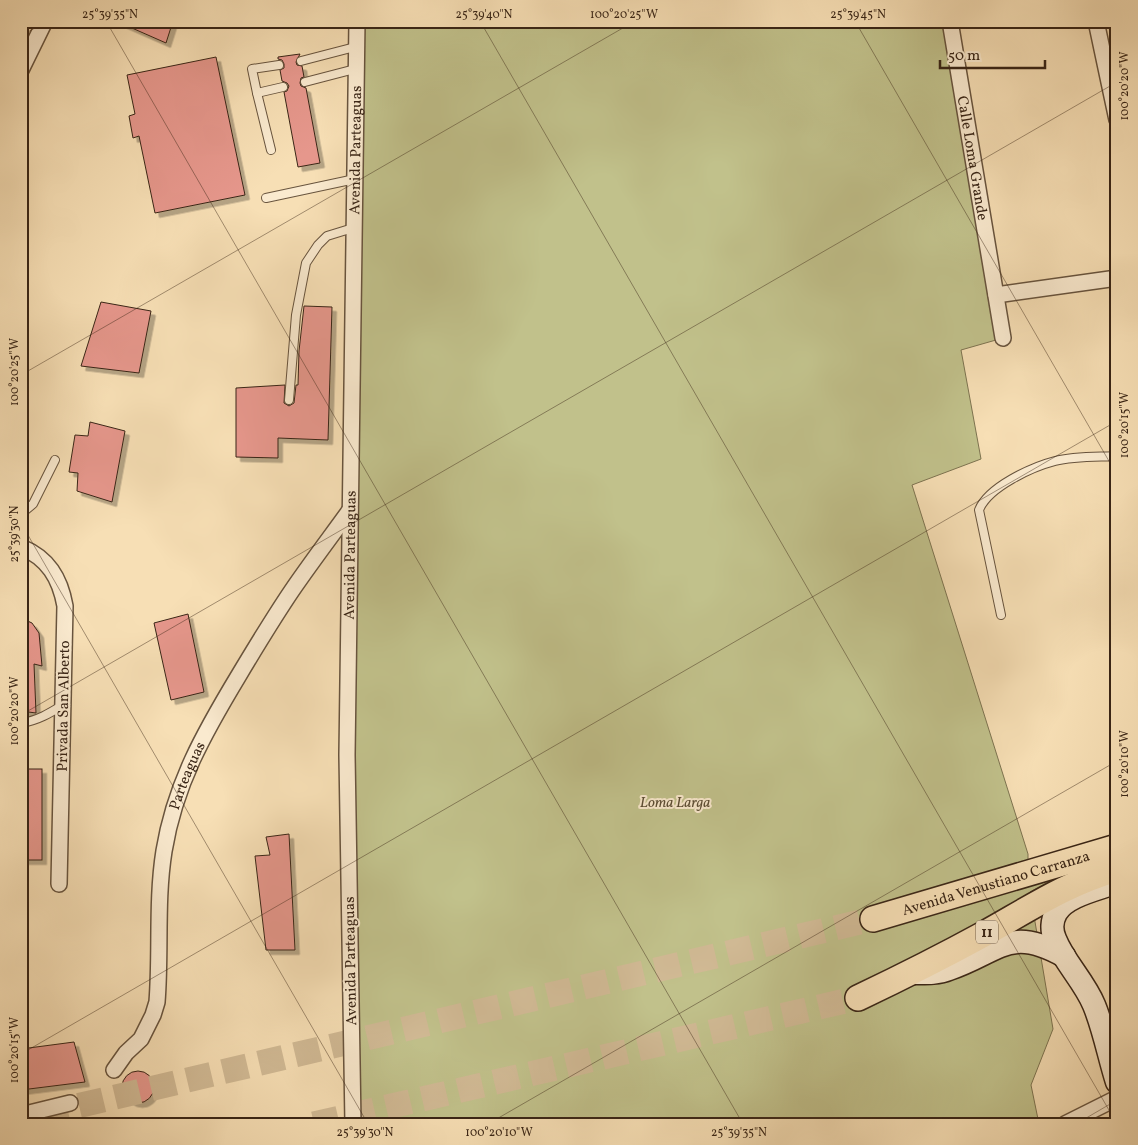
<svg xmlns="http://www.w3.org/2000/svg" width="1138" height="1145" font-family="Vollkorn,serif">
  <style>
    .green { fill: #c1c18b; stroke: #7d7350 }
    .building { fill: #e6978c; stroke: #392516; filter: url(#shadow) }
    .lines { fill: none; stroke-linecap: round; stroke-linejoin: round }
    .primary-tunnel { stroke: #d1ba95; stroke-width: 25; stroke-dasharray: 25 12; stroke-linecap: butt }
    .lane-casing { stroke: #68543e; stroke-width: 10 }
    .street-casing { stroke: #68543e; stroke-width: 18 }
    .secondary-casing { stroke: #392516; stroke-width: 25 }
    .primary-casing { stroke: #392516; stroke-width: 28 }
    .lane { stroke: #faeacf; stroke-width: 8 }
    .street { stroke: #faeacf; stroke-width: 15 }
    .secondary { stroke: #faeacf; stroke-width: 22 }
    .primary { stroke: #f7dfb5; stroke-width: 25 }
    .ticks { fill: none; stroke: #392516; stroke-width: 1; stroke-opacity: 0.45 }
    .labels { text-anchor: middle; stroke-width: 4; stroke-linejoin: round; paint-order: stroke }
    .shield { fill: #faeacf; stroke: #73604e; stroke-width: 1 }
    .shield-label { font-size: 14px; font-weight: bold; fill: #392516 }
    .street-label { font-size: 15px; fill: #392516; stroke: #faeacf }
    .park-label { font-size: 15px; font-style: italic; fill: #5b4c33; stroke: #faeacf }
    .neatline { fill: none; stroke: #392516; stroke-width: 2 }
    .ticks-label { font-size: 12px; text-anchor: middle; fill: #392516 }
  </style>
  <defs>
    <filter id="shadow"><feDropShadow dx="4.5" dy="4.5" stdDeviation="0" flood-color="#0004"/></filter>
  </defs>
  <rect width="100%" height="100%" fill="#f7dfb5"/>
  <filter id="stains"><feTurbulence type="fractalNoise" baseFrequency=".004" numOctaves="4"/><feColorMatrix values="0 0 0 0 .2 0 0 0 0 .09 0 0 0 0 .02 0 0 0 .5 -.17"/></filter>
  <radialGradient id="worn" r=".72"><stop offset=".6" stop-color="#630" stop-opacity="0"/><stop offset="1" stop-color="#630" stop-opacity=".3"/></radialGradient>
  <!-- green -->
  <path class="green" d="M349,21H950L1003,338L961,350L981,459L912,485L1028,854V878L1073,868L1030,892L1053,1029L1031,1085L1039,1124H360L348,513Z"/>
  <!-- building -->
  <g class="building">
    <path d="M116,21H173L166,43Z"/>
    <path d="M300,54L296,62L297,65L302,66L304,77L301,78L300,83L301,86L306,88L320,163L298,167L284,92L287,91L289,86L287,83L282,81L280,70L284,68V64L282,60L278,59V57Z"/>
    <path d="M216,57L245,195L155,213L139,136L133,138L129,116L135,114L127,75Z"/>
    <path d="M101,302L151,311L139,373L81,366Z"/>
    <path d="M304,306L332,307L328,440L278,438V458L236,457V388L285,385L284,403L289,406L294,403L296,385H298L299,351Z"/>
    <path d="M90,422L125,431L112,502L77,491L78,473L69,472L75,435L88,436Z"/>
    <path d="M188,614L204,692L171,700L154,623Z"/>
    <path d="M21,618L32,623L39,633L42,666L34,664L36,713L21,711Z"/>
    <rect x="21" y="769" width="21" height="91"/>
    <path d="M289,834L295,950H266L255,856L270,855L266,837Z"/>
    <path d="M74,1042L85,1082L21,1090V1049Z"/>
    <circle cx="138" cy="1087" r="16"/>
  </g>
  <g class="lines">
    <!-- primary-tunnel -->
    <g class="primary-tunnel">
      <path d="M43,1114L873,919"/>
      <path d="M314,1124L858,998"/>
    </g>
    <defs>
      <g id="lane">
        <path d="M301,61L355,47"/>
        <path d="M279,65L252,69L257,93L283,87"/>
        <path d="M305,82L355,69"/>
        <path d="M257,93L271,150"/>
        <path d="M266,198L355,179"/>
        <path d="M289,400L296,315L306,263L318,245L327,236L353,228"/>
        <path d="M21,514L33,504L55,460"/>
        <path d="M1001,615L979,510C988,487 1032,467 1055,461C1074,456 1097,457 1117,456"/>
        <path d="M21,723C37,721 50,713 63,705"/>
      </g>
      <g id="street">
        <path id="s1" d="M950,21L1003,338"/>
        <path d="M1096,21L1117,120"/>
        <path d="M21,70L45,21"/>
        <path d="M996,295L1117,278"/>
        <path d="M21,547C48,558 60,578 65,606L59,884"/>
        <path id="s2" d="M114,1070L126,1053L141,1039L153,1015L157,1002C161,952 156,901 164,851C175,784 204,733 239,675C257,645 275,615 295,586C313,560 332,535 350,510"/>
        <path d="M21,1115L70,1103"/>
        <path id="s3" d="M353,1124L347,755L357,21"/>
        <path d="M1065,1124L1117,1098"/>
      </g>
      <g id="secondary">
        <path d="M1117,882C1100,889 1066,895 1056,913C1052,920 1051,930 1055,939C1064,962 1084,981 1094,1005C1104,1029 1109,1057 1117,1082"/>
        <path d="M911,973C924,973 937,974 949,969C999,952 1009,925 1064,956"/>
      </g>
      <g id="primary">
        <path id="s4" d="M873,919L1117,847"/>
        <path d="M858,998C900,978 942,957 984,934C1029,909 1067,883 1117,869"/>
      </g>
    </defs>
    <!-- lane casing -->
    <use href="#lane" class="lane-casing"/>
    <!-- street casing -->
    <use href="#street" class="street-casing"/>
    <!-- secondary casing -->
    <use href="#secondary" class="secondary-casing"/>
    <!-- primary casing -->
    <use href="#primary" class="primary-casing"/>
    <!-- lane -->
    <use href="#lane" class="lane"/>
    <!-- street -->
    <use href="#street" class="street"/>
    <!-- secondary -->
    <use href="#secondary" class="secondary"/>
    <!-- primary -->
    <use href="#primary" class="primary"/>
  </g>
  <!-- ticks -->
  <path class="ticks" d="M106,21L743,1124M480,21L1117,1124M855,21L1117,475M21,36L47,21M21,375L635,21M21,523L368,1124M21,715L1117,82M21,1054L1117,421M488,1124L1117,761M1076,1124L1117,1100"/>
  <g class="labels">
    <!-- shield labels -->
    <rect class="shield" x="976" y="920.5" width="22" height="23" rx="4"/>
    <g class="shield-label">
      <text x="987" y="937">11</text>
    </g>
    <!-- street labels -->
    <g class="street-label">
      <text dy="5" stroke="none"><textPath href="#s3" startOffset="974">Avenida Parteaguas</textPath></text>
      <text dy="5" stroke="none"><textPath href="#s1" startOffset="139">Calle Loma Grande</textPath></text>
      <text dy="5" stroke="none"><textPath href="#s3" startOffset="569">Avenida Parteaguas</textPath></text>
      <text transform="translate(63 706) rotate(-89)" y="5">Privada San Alberto</text>
      <text dy="5" stroke="none"><textPath href="#s2" startOffset="312">Parteaguas</textPath></text>
      <text dy="5" stroke="none"><textPath href="#s4" startOffset="128">Avenida Venustiano Carranza</textPath></text>
      <text transform="translate(350 961) rotate(-91)" y="5">Avenida Parteaguas</text>
    </g>
    <!-- park labels -->
    <g class="park-label">
      <text x="675" y="807">Loma Larga</text>
    </g>
  </g>
  <!-- margin -->
  <rect width="1138" height="1145" fill="none" stroke="#f7dfb5" stroke-width="55"/>
  <!-- scale -->
  <path d="M940 60v8h105v-8" fill="none" stroke="#392516" stroke-width="2.5"/>
  <text x="948" y="60" font-size="15" fill="#392516" stroke="#faeacf" stroke-width="4" paint-order="stroke">50 m</text>
  <rect x="28" y="28" width="1082" height="1090" class="neatline"/>
  <g class="ticks-label">
    <text x="110" y="18">25°39'35"N</text>
    <text x="484" y="18">25°39'40"N</text>
    <text x="624" y="18">100°20'25"W</text>
    <text x="858" y="18">25°39'45"N</text>
    <text transform="translate(1124 86) rotate(-90)" y="4">100°20'20"W</text>
    <text transform="translate(14 372) rotate(-90)" y="4">100°20'25"W</text>
    <text transform="translate(1124 425) rotate(-90)" y="4">100°20'15"W</text>
    <text transform="translate(14 534) rotate(-90)" y="4">25°39'30"N</text>
    <text transform="translate(14 711) rotate(-90)" y="4">100°20'20"W</text>
    <text transform="translate(1124 764) rotate(-90)" y="4">100°20'10"W</text>
    <text transform="translate(14 1050) rotate(-90)" y="4">100°20'15"W</text>
    <text x="365" y="1136">25°39'30"N</text>
    <text x="499" y="1136">100°20'10"W</text>
    <text x="739" y="1136">25°39'35"N</text>
  </g>
  <rect width="100%" height="100%" filter="url(#stains)"/>
  <rect width="100%" height="100%" fill="url(#worn)"/>
</svg>
